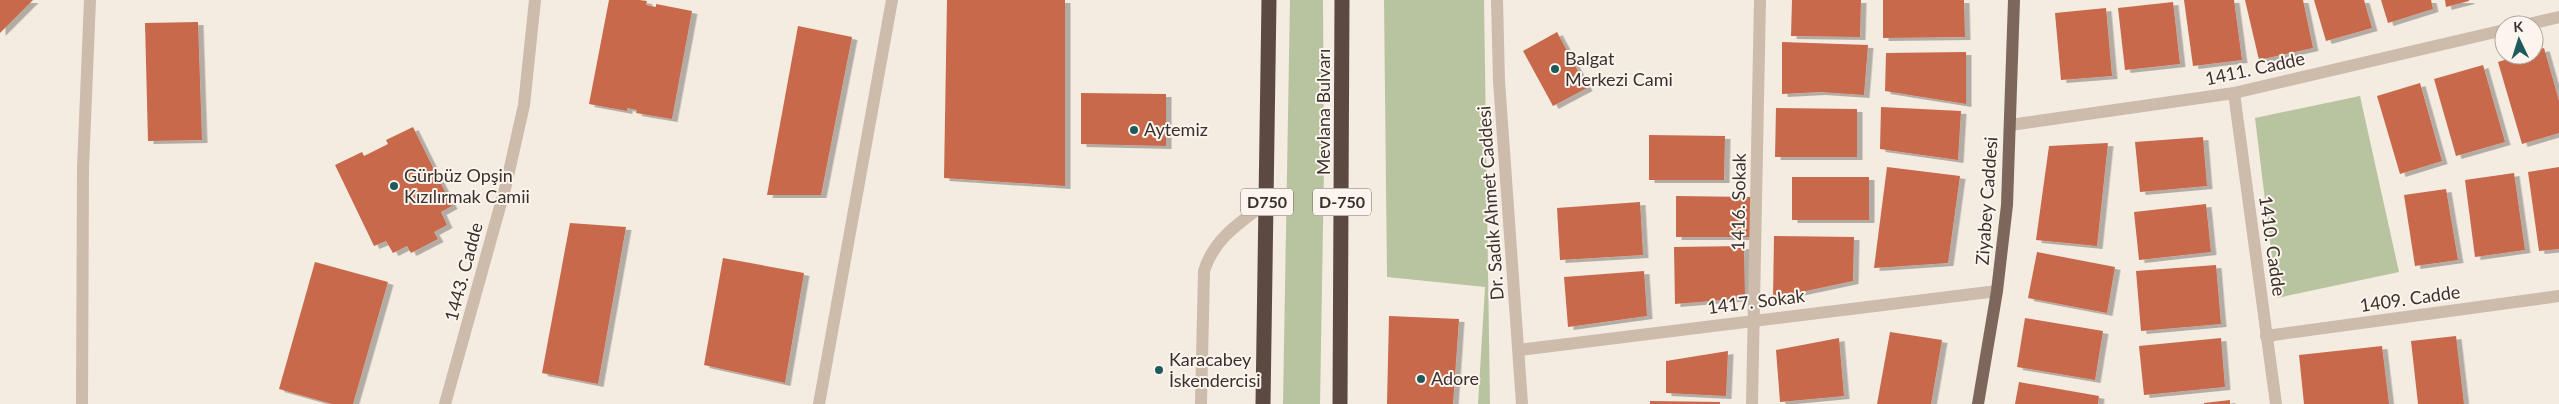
<svg xmlns="http://www.w3.org/2000/svg" width="2559" height="404" font-family="Lato,sans-serif">
  <style>
    .green { fill: #b8c4a0 }
    .building { fill: #c8694b; filter: url(#shadow) }
    .lines { fill: none; stroke-linecap: round; stroke-linejoin: round }
    .minor { stroke: #cdbbac; stroke-width: 12 }
    .major { stroke: #7d675c; stroke-width: 12 }
    .highway { stroke: #5c4a42; stroke-width: 15 }
    .poi-dot { fill: #1f5a5e; stroke: #fbf5ee; stroke-width: 2 }
    .labels { text-anchor: middle; stroke-width: 4; stroke-linejoin: round; paint-order: stroke }
    .shield { fill: #fbf5ee; stroke: #756b66; stroke-width: 1 }
    .shield-label { font-size: 16px; font-weight: bold; fill: #3b302b }
    .poi-label { font-size: 18px; fill: #3b302b; stroke: #fbf5ee; text-anchor: start }
    .street-label { font-size: 18px; fill: #3b302b; stroke: #fbf5ee }
  </style>
  <defs>
    <filter id="shadow"><feDropShadow dx="5.5" dy="3" stdDeviation="0" flood-color="#0004"/></filter>
  </defs>
  <rect width="100%" height="100%" fill="#f4ebe1"/>
  <!-- green -->
  <g class="green">
    <path d="M1290,0H1323L1324,167L1320,404H1283Z"/>
    <path d="M1384,0H1484L1490,404H1478L1485,287L1387,277Z"/>
    <path d="M2360,96L2399,272L2277,298L2255,118Z"/>
  </g>
  <!-- building -->
  <g class="building">
    <path d="M0,0H33L0,33Z"/>
    <path d="M609,0H639L647,1L646,5L656,7V4L692,11L672,119L636,113L637,110L627,108V111L589,104Z"/>
    <path d="M947,0H1065V186L944,178Z"/>
    <path d="M1792,0H1861L1860,37L1791,36Z"/>
    <path d="M1883,0H1964L1965,37L1883,38Z"/>
    <path d="M2184,0H2234L2242,60L2193,66Z"/>
    <path d="M2245,0H2303L2313,48L2259,60Z"/>
    <path d="M2314,0H2364L2372,28L2326,41Z"/>
    <path d="M2381,0H2431L2433,9L2388,23Z"/>
    <path d="M2445,0H2469V1L2446,7Z"/>
    <path d="M2173,2L2180,64L2125,70L2118,8Z"/>
    <path d="M2106,8L2112,76L2061,80L2055,13Z"/>
    <path d="M198,22L202,140L148,141L145,23Z"/>
    <path d="M798,26L852,37L821,195H767Z"/>
    <path d="M1557,32L1587,88L1553,106L1523,51Z"/>
    <path d="M1782,42L1868,45L1864,95L1820,92L1782,94Z"/>
    <path d="M2544,48L2559,101V133L2522,144L2498,62L2520,55H2534V51Z"/>
    <path d="M1966,52V104L1885,91L1886,53Z"/>
    <path d="M2483,65L2505,142L2456,156L2434,79Z"/>
    <path d="M2420,83L2442,161L2400,174L2377,96Z"/>
    <path d="M1081,93L1166,94V146L1081,144Z"/>
    <path d="M1881,107L1961,111L1958,160L1880,149Z"/>
    <path d="M1776,108L1857,109V157H1775Z"/>
    <path d="M413,127L452,206L441,212L447,225L434,232L438,239L411,253L407,246L393,253L386,241L374,246L335,165L362,152L364,156L388,144L386,140Z"/>
    <path d="M1649,135L1725,136L1724,180H1649Z"/>
    <path d="M2203,137L2207,186L2140,192L2135,142Z"/>
    <path d="M2108,143L2097,246L2036,240L2049,146Z"/>
    <path d="M1887,167L1960,176L1948,263L1874,268Z"/>
    <path d="M2559,167V249L2539,251L2528,172Z"/>
    <path d="M2514,173L2525,250L2475,257L2465,180Z"/>
    <rect x="1792" y="177" width="77" height="43"/>
    <path d="M2446,189L2458,260L2415,266L2404,195Z"/>
    <path d="M1676,196L1751,197V237H1676Z"/>
    <path d="M1640,202L1643,255L1560,260L1557,208Z"/>
    <path d="M2206,204L2211,252L2139,260L2134,212Z"/>
    <path d="M570,223L626,227L598,384L542,373Z"/>
    <path d="M1774,236L1854,237L1853,281L1773,298Z"/>
    <path d="M1744,246L1745,298L1675,304L1674,247Z"/>
    <path d="M2037,252L2115,267L2107,313L2028,298Z"/>
    <path d="M723,258L804,273L785,383L704,365Z"/>
    <path d="M315,262L388,282L353,404H332L279,389Z"/>
    <path d="M2216,265L2221,324L2141,331L2136,271Z"/>
    <path d="M1644,271L1647,316L1568,327L1564,277Z"/>
    <path d="M1389,316L1459,319L1453,404H1387Z"/>
    <path d="M2025,318L2103,331L2095,380L2017,367Z"/>
    <path d="M1890,332L1942,340L1931,404H1877Z"/>
    <path d="M2456,336L2464,404H2418L2411,341Z"/>
    <path d="M1839,338L1844,396L1780,402L1776,350Z"/>
    <path d="M2221,338L2225,387L2144,395L2139,346Z"/>
    <path d="M2382,346L2389,404H2304L2299,355Z"/>
    <path d="M1728,351L1726,396L1666,393V361Z"/>
    <path d="M2019,382L2099,396L2098,404H2015Z"/>
    <path d="M2230,400V404H2204V403Z"/>
    <path d="M1650,401L1720,402V404H1650Z"/>
  </g>
  <g class="lines">
    <!-- minor -->
    <g class="minor">
      <path d="M1497,0L1499,81L1522,404"/>
      <path d="M2525,25L2559,17"/>
      <path d="M2234,93L2276,404"/>
      <path d="M2010,125L2234,93L2504,30"/>
      <path d="M2266,336L2559,296"/>
      <path d="M1519,350L1997,291"/>
      <path d="M82,404L83,168L90,0"/>
      <path d="M445,404L506,185L524,105L535,0"/>
      <path d="M819,404L892,0"/>
      <path d="M1201,404L1204,271C1214,238 1241,222 1267,202"/>
      <path d="M1752,404L1760,0"/>
    </g>
    <!-- major -->
    <path class="major" d="M1978,404L1997,291L2007,205L2014,0"/>
    <!-- highway -->
    <g class="highway">
      <path d="M1263,404L1269,0"/>
      <path d="M1340,404L1342,0"/>
    </g>
  </g>
  <!-- markers -->
  <g class="poi-dot">
    <circle cx="1555" cy="69" r="5"/>
    <circle cx="1134" cy="130" r="5"/>
    <circle cx="394" cy="186" r="5"/>
    <circle cx="1159" cy="370" r="5"/>
    <circle cx="1421" cy="379" r="5"/>
  </g>
  <g class="labels">
    <!-- shield labels -->
    <g class="shield">
      <rect x="1241" y="188.5" width="52" height="27" rx="4"/>
      <rect x="1313" y="188.5" width="58" height="27" rx="4"/>
    </g>
    <g class="shield-label">
      <text x="1267" y="208">D750</text>
      <text x="1342" y="208">D-750</text>
    </g>
    <!-- poi labels -->
    <g class="poi-label">
      <text x="1565" y="65">Balgat<tspan x="1565" dy="21">Merkezi Cami</tspan></text>
      <text x="1144" y="136">Aytemiz</text>
      <text x="404" y="182">Gürbüz Opşin<tspan x="404" dy="21">Kızılırmak Camii</tspan></text>
      <text x="1169" y="366">Karacabey<tspan x="1169" dy="21">İskendercisi</tspan></text>
      <text x="1431" y="385">Adore</text>
    </g>
    <!-- street labels -->
    <g class="street-label">
      <text transform="translate(2255 69) rotate(-12)" y="6">1411. Cadde</text>
      <text transform="translate(1324 112) rotate(-90)" y="6">Mevlana Bulvarı</text>
      <text transform="translate(1987 201) rotate(-86)" y="6">Ziyabey Caddesi</text>
      <text transform="translate(1739 202) rotate(-89)" y="6">1416. Sokak</text>
      <text transform="translate(1491 203) rotate(-94)" y="6">Dr. Sadık Ahmet Caddesi</text>
      <text transform="translate(2272 246) rotate(82)" y="6">1410. Cadde</text>
      <text transform="translate(464 272) rotate(-75)" y="6">1443. Cadde</text>
      <text transform="translate(2410 299) rotate(-8)" y="6">1409. Cadde</text>
      <text transform="translate(1756 302) rotate(-7)" y="6">1417. Sokak</text>
    </g>
  </g>
  <!-- north arrow -->
  <g transform="translate(2519 40) rotate(356)"><circle r="24" fill="#fbf5ee" stroke="#aea6a0"/>
  <path d="M0-4L9 19L0 12L-9 19Z" fill="#1f5a5e"/>
  <text y="-8" font-size="14" font-weight="bold" text-anchor="middle" fill="#3b302b">K</text>
  </g>
</svg>
